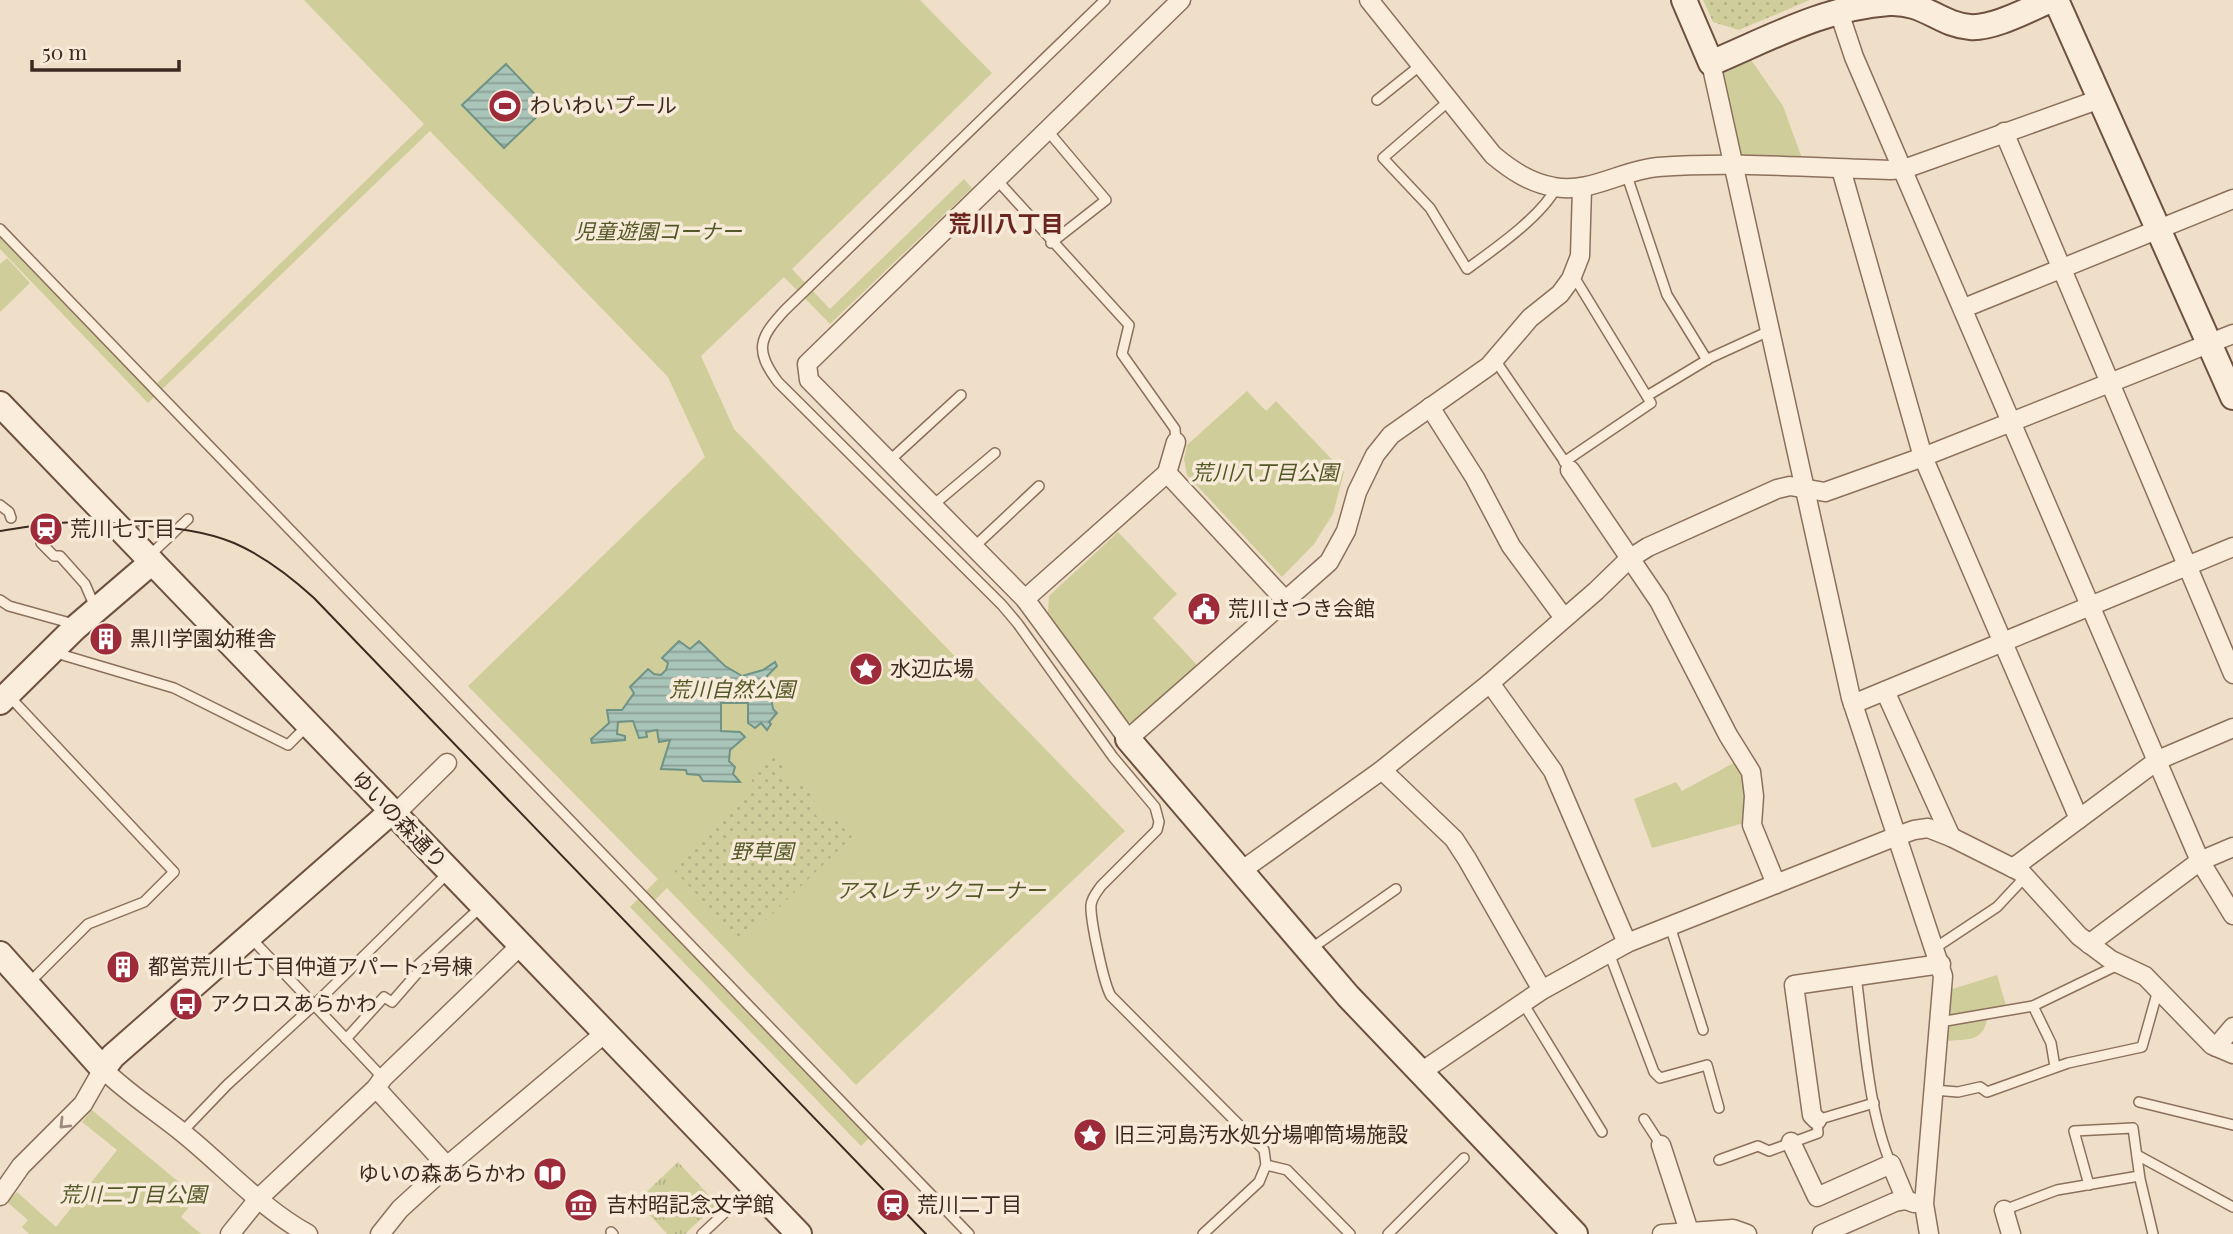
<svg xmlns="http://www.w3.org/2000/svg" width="2233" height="1234" font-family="'Playfair Display','Noto Sans JP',serif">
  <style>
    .grass { fill: url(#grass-tufts) }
    .park { fill: #cfce9b }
    .garden { fill: url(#garden-dots) }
    .water { fill: url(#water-rules); stroke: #6f9385; stroke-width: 2 }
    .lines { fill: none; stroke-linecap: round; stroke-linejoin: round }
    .lane-casing { stroke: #8c705c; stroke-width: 12 }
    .street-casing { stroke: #8c705c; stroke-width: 21 }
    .secondary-casing { stroke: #6e513f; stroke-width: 28 }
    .lane { stroke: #faeddc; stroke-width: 9 }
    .street { stroke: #faeddc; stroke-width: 18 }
    .secondary { stroke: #faeddc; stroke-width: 24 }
    .tram { stroke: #3c2a20; stroke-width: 2 }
    .oneway { stroke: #9b8c7e }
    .labels { text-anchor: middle; stroke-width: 7; stroke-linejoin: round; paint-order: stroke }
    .poi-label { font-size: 21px; fill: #3c2a20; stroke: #f7ead8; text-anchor: start }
    .park-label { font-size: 21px; font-style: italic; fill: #535926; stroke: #f7ead8 }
    .street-label { font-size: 21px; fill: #3c2a20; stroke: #f7ead8 }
    .neighbourhood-label { font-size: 23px; font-weight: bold; fill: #6a251e; stroke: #f7ead8 }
  </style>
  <defs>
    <pattern id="grass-tufts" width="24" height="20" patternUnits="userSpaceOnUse" patternTransform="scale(1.75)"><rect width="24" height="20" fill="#cfce9b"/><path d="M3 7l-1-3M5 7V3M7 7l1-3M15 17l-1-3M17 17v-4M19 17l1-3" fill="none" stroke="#b3b185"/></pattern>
    <pattern id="garden-dots" width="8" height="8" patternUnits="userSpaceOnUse" patternTransform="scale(1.75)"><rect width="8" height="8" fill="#cfce9b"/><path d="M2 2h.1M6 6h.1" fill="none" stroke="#b3b185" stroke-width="1.8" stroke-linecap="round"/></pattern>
    <pattern id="water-rules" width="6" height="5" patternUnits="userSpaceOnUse" patternTransform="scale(1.75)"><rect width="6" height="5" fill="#a9c4b8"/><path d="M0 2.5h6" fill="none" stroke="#8b9f95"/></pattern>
  </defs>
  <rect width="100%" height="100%" fill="#f0dfc8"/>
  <!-- grass -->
  <path class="grass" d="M678,1162L717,1204L685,1234H667L637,1201Z"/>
  <!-- park -->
  <g class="park">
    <path d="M304,0H920L992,73L792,269L830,309L964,179L972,188L830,324L784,277L701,356L734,429L1125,831L856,1085L667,888L647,908L870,1137L861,1146L630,907L658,879L468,686L705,457L668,377L430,131L148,403L0,249V237L149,391L424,124Z"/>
    <path d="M1747,54L1783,106L1803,161L1742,158L1717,66Z"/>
    <path d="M7,258L30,283L0,312V264Z"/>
    <path d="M1247,391L1266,411L1276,401L1344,472L1333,514L1314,544L1282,577L1187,475L1184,459L1187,445Z"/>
    <path d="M1118,532L1177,594L1153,618L1197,665L1136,722H1124L1048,613L1049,596Z"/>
    <path d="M1739,760L1747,774L1748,822L1652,848L1634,799L1676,782L1682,791Z"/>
    <path d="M1997,975L2008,1012L1987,1020C1982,1043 1965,1039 1945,1041L1949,990Z"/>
    <path d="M92,1110L197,1197L181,1217L201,1234H29L22,1227L28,1220L7,1202L17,1192L56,1227L117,1150L82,1122Z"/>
  </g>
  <!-- garden -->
  <g class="garden">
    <path d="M1703,0H1810L1739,30L1713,22Z"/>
    <path d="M774,757L785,767L781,778L791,789L804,784L816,798L811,810L820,819L833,817L852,837L742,943L671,867L752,790V778Z"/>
  </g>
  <!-- water -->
  <g class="water">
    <path d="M506,64L547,107L504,148L462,105Z"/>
    <path d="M679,641L690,649L699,641L725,666L742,676L763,670L775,662L777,666L767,676L773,709L777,713L769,722L771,724L767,730L761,723L755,728L748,723V703H721V731L740,732L745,737L730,750L729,761L735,767L733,774L740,782L703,781L699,775L687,774L686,770L661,769L670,740L659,742L657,730L646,732L647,737L639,738L633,721L618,722L617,734L625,736V740L592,743L591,739L609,723L607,710H622L634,693L630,687L648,669L654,674L661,675L666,670L668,663L662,658Z"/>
  </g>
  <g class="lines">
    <defs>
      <g id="lane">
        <path d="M1105,0L785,310C759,338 754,350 778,382L1002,605L1018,624L1113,757L1155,807L1159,822L1157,830L1101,886C1097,892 1092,897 1091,905C1090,919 1104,985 1111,996L1264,1150L1266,1165L1259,1182L1203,1234"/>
        <path d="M1377,100L1422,64"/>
        <path d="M1450,100L1383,158L1430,208L1467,269C1493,250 1541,217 1556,188"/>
        <path d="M1047,130L1106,200L1051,243"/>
        <path d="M1626,173L1667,295L1707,360"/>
        <path d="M997,180L1129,325L1122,354L1175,429L1176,442"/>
        <path d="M0,229L969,1234"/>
        <path d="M1495,360L1567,465"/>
        <path d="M1647,396L1710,358L1769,331"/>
        <path d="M888,462L961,395"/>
        <path d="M1564,462L1651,403L1573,275"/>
        <path d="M0,505L9,512L11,518"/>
        <path d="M932,506L995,453"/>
        <path d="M41,543L54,556H60L85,584L95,607"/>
        <path d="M974,547L1039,486"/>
        <path d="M149,556L188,519"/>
        <path d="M0,600L9,606L70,623L73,627"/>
        <path d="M56,653L174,688L288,745L307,726"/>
        <path d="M9,696L174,872L144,902L88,924L30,982"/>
        <path d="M1670,926L1703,1030"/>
        <path d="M251,938L383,1078"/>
        <path d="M1935,948L1997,907L2025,877"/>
        <path d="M1309,950L1396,889"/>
        <path d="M1609,953L1654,1072L1660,1078L1707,1065L1719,1108"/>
        <path d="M1856,976C1864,1034 1868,1111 1891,1164"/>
        <path d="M1523,1003L1602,1132"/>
        <path d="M2033,1006L2051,1043L2055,1067"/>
        <path d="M1940,1022L2033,1006L2120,964"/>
        <path d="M346,1039L384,997L392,1002L419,971L417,966L482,906"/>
        <path d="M1934,1090L1958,1092L1980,1087L1987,1092L2068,1063L2142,1047L2158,990"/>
        <path d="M2139,1102L2233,1125"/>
        <path d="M1644,1119L1661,1145"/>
        <path d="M182,1132L227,1085L314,1005L449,872"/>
        <path d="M2137,1155L2233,1207"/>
        <path d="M1719,1160L1758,1146L1769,1151L1818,1133L1817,1120L1874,1103"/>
        <path d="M1266,1165L1287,1170L1350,1234"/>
        <path d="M2089,1185L2074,1131L2133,1128L2140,1179L2153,1234"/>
        <path d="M2004,1210L2057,1190L2139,1176"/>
        <path d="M611,1232L613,1234"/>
        <path d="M702,1234L752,1187"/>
        <path d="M1388,1234L1464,1158"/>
      </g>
      <g id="street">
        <path d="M1181,0L807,364L809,380L1025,599L1128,739L1329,562L1346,531L1357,492L1375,455L1391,435L1489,366L1530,318L1560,294L1571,279L1580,256L1582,188"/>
        <path d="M1369,0L1493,155C1511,170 1530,183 1554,187C1590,194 1622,170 1658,167C1735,161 1813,168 1890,170L1904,169L2100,99"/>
        <path d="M1839,12L1854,57L2200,861L2233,915"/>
        <path d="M1711,63L1851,698L1943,976L1924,1204L1929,1234"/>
        <path d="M2004,132L2233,674"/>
        <path d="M1841,169L1923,457L2079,819"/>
        <path d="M1964,308L2233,199"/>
        <path d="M1430,407L1475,478L1511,546L1564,618"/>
        <path d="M1570,470L1659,601L1728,735L1751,772L1754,796L1752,825L1776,884"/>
        <path d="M1167,473L1176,442"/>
        <path d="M1025,599L1167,473L1285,600"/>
        <path d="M1490,683L1553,771L1627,943"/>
        <path d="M1885,691L1951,837"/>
        <path d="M1853,704L2233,547"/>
        <path d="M1382,770L1454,839L1467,859L1542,990"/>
        <path d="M394,815L447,763"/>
        <path d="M2013,868L2158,760L2233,728"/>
        <path d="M1241,871L1382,770L1490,683L1596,591L1629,559L1648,547L1777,489L1790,486L1825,492L1923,457L2233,334"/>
        <path d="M2089,944L2200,861L2233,847"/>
        <path d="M2216,1047L2233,1027"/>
        <path d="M1421,1072L1542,990L1627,943L1897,836L1914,830L1928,828L1951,837L2021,872L2079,936L2111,960L2145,976L2212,1045L2233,1054"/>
        <path d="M376,1088L447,1166L605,1033"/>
        <path d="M1817,1120L1812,1115L1794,985L1941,964"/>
        <path d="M1791,1142L1817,1197L1891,1164L1906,1200"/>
        <path d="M1661,1145L1689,1231"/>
        <path d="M0,1196L21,1166L83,1104L103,1069C127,1093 156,1111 183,1133C224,1166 262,1209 308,1234"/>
        <path d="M2004,1210L2011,1234"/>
        <path d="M230,1234L259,1198L376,1088L383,1078L521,945"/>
        <path d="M380,1234L400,1209L447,1166"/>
        <path d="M1662,1234L1733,1229L1747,1234"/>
        <path d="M1822,1234L1895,1202L1906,1200L1914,1203"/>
      </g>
      <g id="secondary">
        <path d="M1684,0L1711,63C1768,39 1826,7 1889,3C1924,1 1940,25 1970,27C1993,29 2029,9 2051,0"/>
        <path d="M2056,0L2233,397"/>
        <path d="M0,404L799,1234"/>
        <path d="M0,702L75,628L152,562"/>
        <path d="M1128,739L1348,996L1575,1234"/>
        <path d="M0,954L103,1069L113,1056L391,812"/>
      </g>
    </defs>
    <!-- lane casing -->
    <use href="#lane" class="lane-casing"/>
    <!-- street casing -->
    <use href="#street" class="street-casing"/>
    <!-- secondary casing -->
    <use href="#secondary" class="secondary-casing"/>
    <!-- lane -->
    <use href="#lane" class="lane"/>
    <!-- street -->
    <use href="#street" class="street"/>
    <!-- secondary -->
    <use href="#secondary" class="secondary"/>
    <!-- tram -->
    <path class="tram" d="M0,531C26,527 53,522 80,522C102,522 123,524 145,526C175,528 205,531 234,543C264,556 290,576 314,598L926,1234"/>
  </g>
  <!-- one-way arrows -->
  <defs><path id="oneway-chevron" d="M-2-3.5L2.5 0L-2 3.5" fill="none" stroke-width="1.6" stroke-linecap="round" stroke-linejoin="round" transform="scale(1.75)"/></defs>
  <use class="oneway" href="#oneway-chevron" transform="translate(64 1124) rotate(135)"/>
  <!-- icons -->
  <defs>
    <symbol id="stadium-disc" viewBox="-11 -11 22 22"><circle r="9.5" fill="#9d2b39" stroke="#f7ead8"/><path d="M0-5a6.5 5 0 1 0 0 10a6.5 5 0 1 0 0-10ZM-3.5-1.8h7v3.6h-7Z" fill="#fff"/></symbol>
    <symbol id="station-disc" viewBox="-11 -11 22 22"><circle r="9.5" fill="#9d2b39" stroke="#f7ead8"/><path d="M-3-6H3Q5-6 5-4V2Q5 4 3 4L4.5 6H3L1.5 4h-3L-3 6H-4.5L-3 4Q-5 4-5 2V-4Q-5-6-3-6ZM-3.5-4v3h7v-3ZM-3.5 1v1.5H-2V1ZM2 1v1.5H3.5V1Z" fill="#fff"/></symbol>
    <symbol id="civic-disc" viewBox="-11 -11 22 22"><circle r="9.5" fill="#9d2b39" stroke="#f7ead8"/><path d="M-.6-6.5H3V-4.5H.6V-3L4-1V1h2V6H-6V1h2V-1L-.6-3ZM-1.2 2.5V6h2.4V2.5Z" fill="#fff"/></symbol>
    <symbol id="building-disc" viewBox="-11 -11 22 22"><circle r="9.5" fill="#9d2b39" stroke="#f7ead8"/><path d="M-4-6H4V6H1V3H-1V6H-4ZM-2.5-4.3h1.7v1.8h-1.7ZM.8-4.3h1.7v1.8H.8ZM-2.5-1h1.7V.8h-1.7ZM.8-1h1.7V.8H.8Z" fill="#fff"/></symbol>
    <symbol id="sight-disc" viewBox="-11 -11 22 22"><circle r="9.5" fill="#9d2b39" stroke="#f7ead8"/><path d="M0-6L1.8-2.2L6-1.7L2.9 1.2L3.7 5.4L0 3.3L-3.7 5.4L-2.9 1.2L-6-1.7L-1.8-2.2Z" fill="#fff"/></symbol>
    <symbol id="bus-disc" viewBox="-11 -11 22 22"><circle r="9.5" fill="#9d2b39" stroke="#f7ead8"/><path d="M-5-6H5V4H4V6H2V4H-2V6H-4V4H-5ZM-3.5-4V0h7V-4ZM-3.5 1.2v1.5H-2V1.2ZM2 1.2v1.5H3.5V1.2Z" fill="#fff"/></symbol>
    <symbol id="library-disc" viewBox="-11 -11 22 22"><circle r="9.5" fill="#9d2b39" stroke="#f7ead8"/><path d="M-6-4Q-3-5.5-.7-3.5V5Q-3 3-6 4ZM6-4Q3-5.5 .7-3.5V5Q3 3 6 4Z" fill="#fff"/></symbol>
    <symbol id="museum-disc" viewBox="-11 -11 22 22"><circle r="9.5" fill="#9d2b39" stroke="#f7ead8"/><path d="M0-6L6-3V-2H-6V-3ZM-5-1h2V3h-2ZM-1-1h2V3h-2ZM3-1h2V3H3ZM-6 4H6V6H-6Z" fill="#fff"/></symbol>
  </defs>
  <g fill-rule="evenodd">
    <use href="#stadium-disc" x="486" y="87" width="38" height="38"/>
    <use href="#station-disc" x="27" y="510" width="38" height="38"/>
    <use href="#civic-disc" x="1185" y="590" width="38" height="38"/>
    <use href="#building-disc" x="87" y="620" width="38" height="38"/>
    <use href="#sight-disc" x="847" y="650" width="38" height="38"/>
    <use href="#building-disc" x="104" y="948" width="38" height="38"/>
    <use href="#bus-disc" x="167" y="985" width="38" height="38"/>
    <use href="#sight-disc" x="1071" y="1116" width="38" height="38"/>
    <use href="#library-disc" x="531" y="1155" width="38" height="38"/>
    <use href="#museum-disc" x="562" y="1186" width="38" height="38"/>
    <use href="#station-disc" x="874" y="1186" width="38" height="38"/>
  </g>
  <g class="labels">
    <!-- poi labels -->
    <g class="poi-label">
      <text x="530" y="113">わいわいプール</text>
      <text x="70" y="536">荒川七丁目</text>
      <text x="1228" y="616">荒川さつき会館</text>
      <text x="130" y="646">黒川学園幼稚舎</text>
      <text x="890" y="676">水辺広場</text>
      <text x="148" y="974">都営荒川七丁目仲道アパート2号棟</text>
      <text x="210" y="1011">アクロスあらかわ</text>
      <text x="1114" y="1142">旧三河島汚水処分場喞筒場施設</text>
      <text x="526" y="1181" text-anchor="end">ゆいの森あらかわ</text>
      <text x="606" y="1212">吉村昭記念文学館</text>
      <text x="917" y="1212">荒川二丁目</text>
    </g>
    <!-- park labels -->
    <g class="park-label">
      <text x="658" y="239">児童遊園コーナー</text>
      <text x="1265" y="480">荒川八丁目公園</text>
      <text x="732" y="697">荒川自然公園</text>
      <text x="762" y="859">野草園</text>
      <text x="941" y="898">アスレチックコーナー</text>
      <text x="133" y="1202">荒川二丁目公園</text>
    </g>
    <!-- street labels -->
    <g class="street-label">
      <text transform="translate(399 820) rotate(46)" y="7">ゆいの森通り</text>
    </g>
    <!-- neighbourhood labels -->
    <g class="neighbourhood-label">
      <text x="1006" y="232">荒川八丁目</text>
    </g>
  </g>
  <!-- scale -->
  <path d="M32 60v10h147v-10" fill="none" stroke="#3c2a20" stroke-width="3.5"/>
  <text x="42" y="60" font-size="21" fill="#3c2a20" stroke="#f7ead8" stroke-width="5" paint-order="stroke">50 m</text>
</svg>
